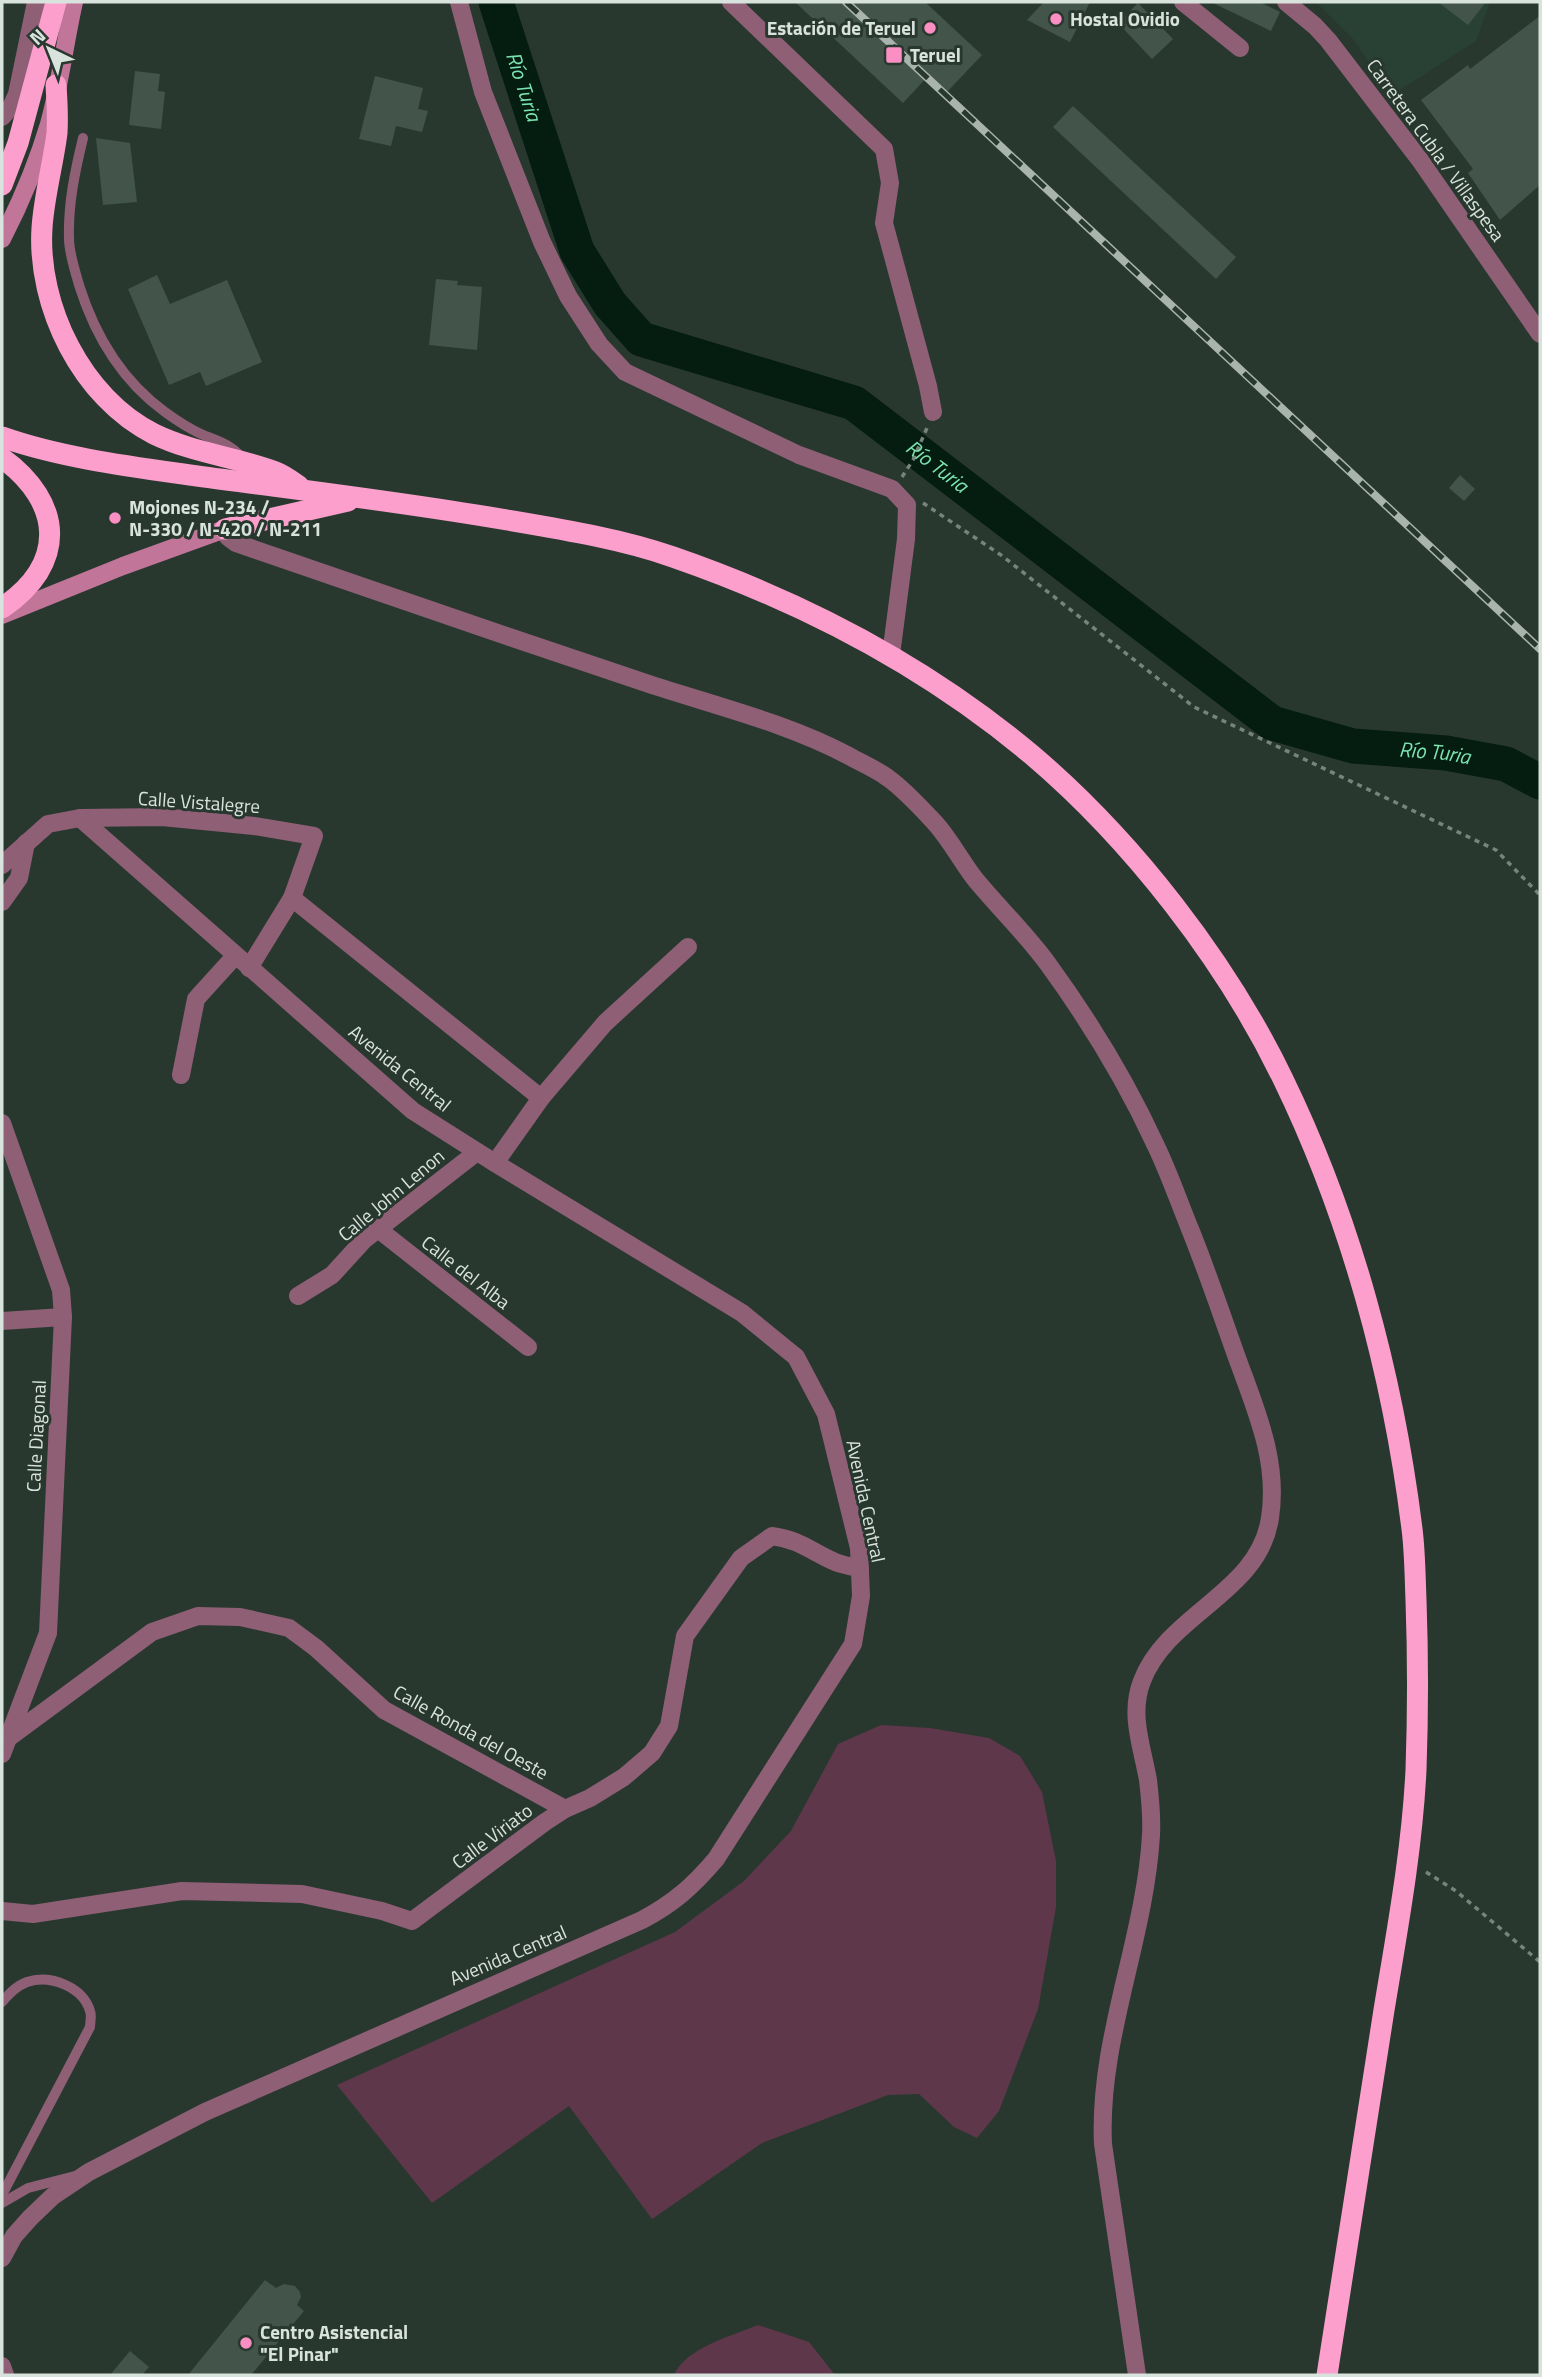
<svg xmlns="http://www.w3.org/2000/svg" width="1542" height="2377" font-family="'Titillium Web',sans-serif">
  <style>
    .built { fill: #294134 }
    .green { fill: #5f374a }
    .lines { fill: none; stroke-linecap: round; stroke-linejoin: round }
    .river { stroke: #051c11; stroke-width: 35 }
    .building { fill: #43544a }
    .path { stroke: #77847c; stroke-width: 3.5; stroke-dasharray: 5 5; stroke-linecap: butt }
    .lane { stroke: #8e5f75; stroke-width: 10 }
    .street { stroke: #8e5f75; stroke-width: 18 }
    .secondary { stroke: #c07599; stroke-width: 18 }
    .highway { stroke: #fd9fcc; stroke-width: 21 }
    .rail-casing { stroke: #a8b4ad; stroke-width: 8 }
    .rail { stroke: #28382f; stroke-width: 5; stroke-dasharray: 16; stroke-linecap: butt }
    .poi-dot { fill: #fb8fc4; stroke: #28382f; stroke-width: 2.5 }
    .labels { text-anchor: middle; stroke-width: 6; stroke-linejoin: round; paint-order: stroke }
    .poi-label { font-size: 19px; font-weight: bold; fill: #d9e3dd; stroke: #28382f; text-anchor: start }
    .street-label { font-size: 19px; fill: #d9e3dd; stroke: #28382f }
    .water-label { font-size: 21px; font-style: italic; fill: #7be3af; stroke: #28382f }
  </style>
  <rect width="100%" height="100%" fill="#28382f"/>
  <!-- built -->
  <path class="built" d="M1316,2H1490L1476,41L1392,95L1353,39Z"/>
  <!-- green -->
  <g class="green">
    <path d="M881,1725L930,1728L989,1738L1020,1756L1042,1792L1056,1861V1907L1038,2009L999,2111L977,2138L954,2127L919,2094L888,2095L762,2143L652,2219L569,2106L432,2203L337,2085L675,1932L744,1881L791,1831L838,1744Z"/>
    <path d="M758,2325L809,2342L835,2375H674C686,2348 731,2336 758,2325Z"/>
  </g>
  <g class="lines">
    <!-- river -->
    <path class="river" id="s1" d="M496,2L577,251L610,304L641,339L854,403L1272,723L1353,746L1446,753L1506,764L1540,782"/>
  </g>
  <!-- building -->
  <g class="building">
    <path d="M795,2H925L982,55L947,92L929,75L903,103Z"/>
    <path d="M1044,2H1090L1070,42L1027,20Z"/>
    <path d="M1211,2H1260L1280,12L1271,31Z"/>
    <path d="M1438,2H1486L1468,25Z"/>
    <path d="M1138,3L1173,39L1152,59L1118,23Z"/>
    <path d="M1540,16V185L1500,220L1468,173L1473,169L1421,100L1468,65L1470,69Z"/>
    <path d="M135,71L160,74L158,91L165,92L161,129L129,125Z"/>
    <path d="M375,76L423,88L418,109L428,111L422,132L396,126L391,146L359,139Z"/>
    <path d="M1073,106L1236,257L1216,279L1053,127Z"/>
    <path d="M96,138L130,143L137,202L103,205Z"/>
    <path d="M157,275L170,304L227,280L262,362L206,386L200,372L169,385L128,289Z"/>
    <path d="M436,279L458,281L457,285L482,287L477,350L429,345Z"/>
    <path d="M1460,475L1475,489L1464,501L1449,488Z"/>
    <path d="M265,2280L276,2288L284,2284L295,2286L300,2292L301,2297L297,2305L304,2311L251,2375H188Z"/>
    <path d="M130,2351L149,2367L142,2375H110Z"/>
  </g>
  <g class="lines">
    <!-- path -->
    <g class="path">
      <path d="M902,477L913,460L927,428"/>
      <path d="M923,503L1001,555L1194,707L1496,850L1540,895"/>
      <path d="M1426,1872L1456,1891L1540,1962"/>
    </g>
    <!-- lane -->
    <g class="lane">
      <path d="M83,138C75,171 68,204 69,238C69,254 75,270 79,285C95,336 121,380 165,412C176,420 188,428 201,434C217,441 231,444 242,458"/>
      <path d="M2,2002C9,1994 16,1986 27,1982C50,1974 83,1987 90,2011C92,2016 90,2022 90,2027L2,2195"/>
      <path d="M2,2203L28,2188L75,2176"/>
    </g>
    <!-- street -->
    <g class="street">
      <path d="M459,2L483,92L542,242L568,296L599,344L625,372L799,455L892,489L907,505L906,539L891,655"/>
      <path d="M731,2L884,149L890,183L884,223L928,386L933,412"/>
      <path d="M1183,2L1240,48"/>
      <path d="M1286,2L1315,26L1328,40L1420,160L1540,334"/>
      <path d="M2,117L11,107L17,94L36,2"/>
      <path d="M225,529L228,537L236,543C374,591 511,638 649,684C716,706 787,723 849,756C861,763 876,769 888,778C905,790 922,809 936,824C951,841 961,861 975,879C999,908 1026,934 1048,964C1088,1019 1128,1085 1156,1146C1169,1173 1179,1202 1190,1229C1207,1271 1221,1313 1236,1355C1255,1408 1279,1460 1270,1518C1259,1593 1168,1613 1142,1681C1129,1714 1142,1746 1148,1780C1150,1797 1152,1817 1151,1835C1145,1940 1098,2039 1103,2144L1137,2375"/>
      <path d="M2,865L48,824L80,818L162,817L254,826L314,836L292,898L249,968"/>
      <path d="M292,898L541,1098"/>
      <path d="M2,902L19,878L26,843"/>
      <path d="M181,1075L196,999L235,956"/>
      <path d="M2,1123L61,1290L63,1317L48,1633L2,1754"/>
      <path d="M495,1163L541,1098L605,1023L688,947"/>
      <path d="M378,1229L528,1347"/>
      <path d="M298,1296L332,1275L364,1240L477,1152"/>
      <path d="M2,1321L63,1317"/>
      <path d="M2,1738L7,1739L152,1632L198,1616L240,1617L289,1628L316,1648L384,1710L565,1809"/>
      <path d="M2,1911L33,1914L182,1891L302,1894L382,1911L412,1921L545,1822L565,1809L590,1798L624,1777L652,1753L669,1726L685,1636L741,1558L772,1536C800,1540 809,1550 833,1561C841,1565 851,1566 860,1569"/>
      <path d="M2,2258L14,2236L30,2218L53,2196L89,2172L205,2112L642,1920C674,1903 693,1886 716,1859L853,1644L861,1596L859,1548L826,1414L796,1357L742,1313L495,1163L413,1111L80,818"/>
      <path d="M2,2366L5,2375"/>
    </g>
    <!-- secondary -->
    <g class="secondary">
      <path d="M2,239C21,202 37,164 49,124C60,84 65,42 74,2"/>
      <path d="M2,615L123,566L225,529"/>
    </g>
    <!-- highway -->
    <g class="highway">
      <path d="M56,85C57,100 58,117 57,133C53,165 44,196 42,228C37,306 82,398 154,434C193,453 236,457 276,472C284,475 292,481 299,486"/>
      <path d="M2,185L18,143L56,2"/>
      <path d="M2,437C61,458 134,467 197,476C300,490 404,502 507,520C560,529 622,539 673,557C803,602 926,666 1032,755C1132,840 1226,961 1283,1079C1351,1219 1393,1375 1412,1529C1415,1552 1415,1576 1416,1600C1418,1656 1418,1714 1416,1770C1412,1851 1397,1931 1384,2010C1365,2132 1346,2253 1327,2375"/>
      <path d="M2,458C64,503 67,564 2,608"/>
      <path d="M225,529L348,501"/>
    </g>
    <defs>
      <path id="rail" d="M846,2L1540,649"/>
    </defs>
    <!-- rail casing -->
    <use href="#rail" class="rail-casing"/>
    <!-- rail -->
    <use href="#rail" class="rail"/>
  </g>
  <!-- markers -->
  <g class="poi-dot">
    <circle cx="1056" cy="19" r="7"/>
    <circle cx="930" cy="28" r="7"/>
    <rect x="885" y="46" width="18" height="18" rx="3.5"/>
    <circle cx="115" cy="518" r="7"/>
    <circle cx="246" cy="2343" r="7"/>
  </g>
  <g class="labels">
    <!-- poi labels -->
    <g class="poi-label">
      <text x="1070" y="26">Hostal Ovidio</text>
      <text x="916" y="35" text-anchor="end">Estación de Teruel</text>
      <text x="910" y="62">Teruel</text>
      <text x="129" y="514">Mojones N-234 /<tspan x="129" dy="22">N-330 / N-420 / N-211</tspan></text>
      <text x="260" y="2339">Centro Asistencial<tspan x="260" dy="22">"El Pinar"</tspan></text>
    </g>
    <!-- street labels -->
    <g class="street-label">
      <text transform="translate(1436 150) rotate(54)" y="7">Carretera Cubla / Villaspesa</text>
      <text transform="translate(199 802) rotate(4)" y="7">Calle Vistalegre</text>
      <text transform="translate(400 1068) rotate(39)" y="7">Avenida Central</text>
      <text transform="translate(391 1195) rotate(-40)" y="7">Calle John Lenon</text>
      <text transform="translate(466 1272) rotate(38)" y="7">Calle del Alba</text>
      <text transform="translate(36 1436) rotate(-87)" y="7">Calle Diagonal</text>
      <text transform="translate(866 1501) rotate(78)" y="7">Avenida Central</text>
      <text transform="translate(471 1732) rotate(29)" y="7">Calle Ronda del Oeste</text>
      <text transform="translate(492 1836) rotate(-37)" y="7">Calle Viriato</text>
      <text transform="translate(508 1955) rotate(-23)" y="7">Avenida Central</text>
    </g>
    <!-- water labels -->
    <g class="water-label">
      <text dy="7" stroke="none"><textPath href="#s1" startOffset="89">Río Turia</textPath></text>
      <text dy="7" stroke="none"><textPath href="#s1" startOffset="698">Río Turia</textPath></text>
      <text dy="7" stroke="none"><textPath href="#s1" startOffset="1286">Río Turia</textPath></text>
    </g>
  </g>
  <!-- border -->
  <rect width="1542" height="2377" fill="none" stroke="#d9e3dd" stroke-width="7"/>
  <!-- north arrow -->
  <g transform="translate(49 49) rotate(317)" stroke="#28382f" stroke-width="5" paint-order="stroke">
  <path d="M0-5L12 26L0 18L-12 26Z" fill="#d9e3dd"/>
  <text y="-10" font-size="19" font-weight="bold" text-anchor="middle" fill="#d9e3dd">N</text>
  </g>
</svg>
